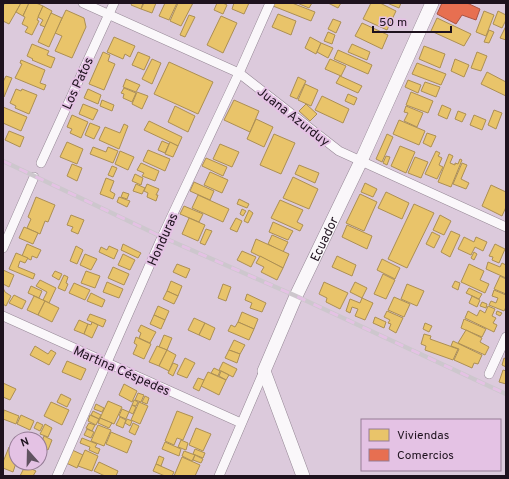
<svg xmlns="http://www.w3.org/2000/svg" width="509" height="479" font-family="Overpass,sans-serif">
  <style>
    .homes { fill: #e9c46a; stroke: #ac8f53 }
    .shops { fill: #e76f51; stroke: #ab5342 }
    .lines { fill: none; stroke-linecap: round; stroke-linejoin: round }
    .street-casing { stroke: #968896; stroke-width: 10 }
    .secondary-casing { stroke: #968896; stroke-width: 14 }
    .street { stroke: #faf7fa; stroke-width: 9 }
    .secondary { stroke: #faf7fa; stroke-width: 13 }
    .rail-casing { stroke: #cdc7cd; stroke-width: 4.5 }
    .rail { stroke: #e4c2e4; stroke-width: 3; stroke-dasharray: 9; stroke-linecap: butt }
    .labels { text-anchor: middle; stroke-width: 4; stroke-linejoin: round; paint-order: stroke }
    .street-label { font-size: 13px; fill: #1e121e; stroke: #e4c2e4 }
  </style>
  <rect width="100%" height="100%" fill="#dccadc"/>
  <!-- homes -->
  <g class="homes">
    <path d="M5,3H21L9,24L3,21V6Z"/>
    <path d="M21,3H29L23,16L16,12Z"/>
    <path d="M29,3H36L43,6L37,20L39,21L32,35L25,32L28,27L22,24L25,17L23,16Z"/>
    <path d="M132,3H143L141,9L131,5Z"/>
    <path d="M144,3H156L152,13L141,9Z"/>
    <path d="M165,3H177L169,20L159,16Z"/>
    <path d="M178,3H193L181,26L170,21Z"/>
    <path d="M217,3H223L227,5L223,14L214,10Z"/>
    <path d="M234,3H249L244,14L232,9Z"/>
    <path d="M274,3H292L315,12L311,21L273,6Z"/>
    <path d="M297,3H312L309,8Z"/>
    <path d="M328,3H341L338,8Z"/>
    <path d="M371,3H380L396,11L387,30L363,19Z"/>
    <path d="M387,3H401L399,8Z"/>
    <path d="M43,6L52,11L45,27L40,25L43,20L38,17Z"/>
    <path d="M66,10L84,18L86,27L72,58L55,51L62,36L55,33Z"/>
    <path d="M484,11L494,15L486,36L476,32Z"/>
    <path d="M498,11L506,15V20L502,28L493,24Z"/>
    <path d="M51,13L62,18L49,47L38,42Z"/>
    <path d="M278,14L296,21L291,35L272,27Z"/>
    <path d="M189,15L195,17L185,37L180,35Z"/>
    <path d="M221,16L237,23L223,53L207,45Z"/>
    <path d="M437,18L471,34L464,46L431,31Z"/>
    <path d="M333,19L341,22L336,33L328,29Z"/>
    <path d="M362,23L388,35L382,49L355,36Z"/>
    <path d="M506,26V40L500,38Z"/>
    <path d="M489,30L494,32L489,43L484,42Z"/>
    <path d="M328,32L335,35L332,44L324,41Z"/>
    <path d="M114,37L135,46L130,57L125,54L123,59L107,52Z"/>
    <path d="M310,37L321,43L316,54L305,48Z"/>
    <path d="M321,43L333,48L328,58L317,52Z"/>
    <path d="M32,44L49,51L47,55L55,58L51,68L32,60L33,59L27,56Z"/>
    <path d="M352,44L370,52L367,60L348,52Z"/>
    <path d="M424,46L445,54L440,68L419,59Z"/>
    <path d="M338,50L372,65L368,74L334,59Z"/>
    <path d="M103,52L110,55L108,61L115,64L104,90L89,84Z"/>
    <path d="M138,52L150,57L144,70L132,65Z"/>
    <path d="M477,52L487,56L481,71L471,68Z"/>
    <path d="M152,59L161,63L152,84L142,79Z"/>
    <path d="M330,59L346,66L341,76L325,69Z"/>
    <path d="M455,59L469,65L464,77L451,71Z"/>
    <path d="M21,60L45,70L40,83L46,85L44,90L15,78L22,64L20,63Z"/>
    <path d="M169,62L213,82L198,114L154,94Z"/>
    <path d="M417,63L446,74L441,85L412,74Z"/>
    <path d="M487,72L506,82V96L481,84Z"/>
    <path d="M6,76L12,78L4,97L3,82Z"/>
    <path d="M340,76L362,86L358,93L336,83Z"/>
    <path d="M298,77L306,81L297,99L290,96Z"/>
    <path d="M126,79L140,85L136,92L123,87Z"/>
    <path d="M408,80L421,85L418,93L405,87Z"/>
    <path d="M425,82L440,87L436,97L421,91Z"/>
    <path d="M305,84L318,90L311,106L298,100Z"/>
    <path d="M124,88L136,93L132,102L123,98L124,94L121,93Z"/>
    <path d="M16,89L21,91L22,89L37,95L29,114L15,108L16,106L10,103Z"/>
    <path d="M88,89L101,95L98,104L84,98Z"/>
    <path d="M137,92L148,96L142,109L132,104Z"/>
    <path d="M411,92L433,101L428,113L406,105Z"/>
    <path d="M348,94L357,98L354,105L345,101Z"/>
    <path d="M322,96L349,109L343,123L315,110Z"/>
    <path d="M102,100L114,105L112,111L100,106Z"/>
    <path d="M234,100L259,111L250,132L224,120Z"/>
    <path d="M83,104L98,110L93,120L79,114Z"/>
    <path d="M306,104L317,114L310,121L299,111Z"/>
    <path d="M442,105L451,109L447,119L438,115Z"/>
    <path d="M175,106L195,116L188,132L168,122Z"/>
    <path d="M406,106L423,113L417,127L404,121L408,113L404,112Z"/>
    <path d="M3,107L27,117L21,131L3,123Z"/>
    <path d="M494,110L502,113L496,129L488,125Z"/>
    <path d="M458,111L466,114L462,122L455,119Z"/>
    <path d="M72,115L88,122L81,138L70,133L72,129L67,127Z"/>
    <path d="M474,115L486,120L482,130L470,125Z"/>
    <path d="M256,119L273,127L264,147L247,139Z"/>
    <path d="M399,120L425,131L419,145L393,134Z"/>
    <path d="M149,121L182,137L178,146L144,130Z"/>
    <path d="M90,123L100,127L94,139L85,135Z"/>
    <path d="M124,124L128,126L119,149L99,140L105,127L120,133Z"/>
    <path d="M9,131L24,137L20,147L5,140Z"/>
    <path d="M427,133L436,136L431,147L423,143Z"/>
    <path d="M274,134L295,143L281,174L260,165Z"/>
    <path d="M387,134L393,137L382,162L376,159Z"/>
    <path d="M162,141L169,144L165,153L158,150Z"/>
    <path d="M67,142L83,149L77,164L60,157Z"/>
    <path d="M170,142L178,146L173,157L165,154Z"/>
    <path d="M220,144L239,152L232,167L213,159Z"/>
    <path d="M400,146L415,152L406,173L391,166Z"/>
    <path d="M93,147L106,152L108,147L118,151L113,163L90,154Z"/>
    <path d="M148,150L170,159L165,171L143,161Z"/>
    <path d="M120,151L134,157L128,170L115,164Z"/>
    <path d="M436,151L440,153L438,156L442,158L439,165L443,167L437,179L425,174Z"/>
    <path d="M449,154L453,156L450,163L455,165V163L458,164L460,159L462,160L451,187L438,182Z"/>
    <path d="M386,156L390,157L387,165L383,163Z"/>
    <path d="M415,157L428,162L421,178L408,173Z"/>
    <path d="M206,158L227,167L223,176L202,166Z"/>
    <path d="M141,163L159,171L155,181L142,176L144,173L137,170Z"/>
    <path d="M462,163L467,165L461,179L469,183L466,189L453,184Z"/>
    <path d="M72,164L82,168L77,181L67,176Z"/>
    <path d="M299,165L319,173L315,183L295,174Z"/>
    <path d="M112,166L117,168L113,177L108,175Z"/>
    <path d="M210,172L228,180L222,193L204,185Z"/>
    <path d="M135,174L143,178L141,185L132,181Z"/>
    <path d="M293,177L318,189L309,209L283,198Z"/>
    <path d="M106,178L114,181L110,191L115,194L113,199L100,194Z"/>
    <path d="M194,182L214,191L210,200L190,191Z"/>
    <path d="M365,183L377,189L373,197L361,192Z"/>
    <path d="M136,184L145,188L142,194L133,191Z"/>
    <path d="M147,184L159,189L156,195H158L156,201L147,197L148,193L144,191Z"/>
    <path d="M491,185L506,192V207L502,216L482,206Z"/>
    <path d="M123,192L129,194L127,199L121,197Z"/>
    <path d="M386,192L409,203L402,219L378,208Z"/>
    <path d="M360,194L377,202L364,231L346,223Z"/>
    <path d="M198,195L229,209L223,222L192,208Z"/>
    <path d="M36,197L55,205L48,222L45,221L40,234L27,228L31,219L28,217Z"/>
    <path d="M119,197L130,201L127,207L117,202Z"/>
    <path d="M239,199L249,204L247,208L237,204Z"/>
    <path d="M280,200L303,210L297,222L303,225L300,231L271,218Z"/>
    <path d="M414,204L434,213L407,268L388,259Z"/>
    <path d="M184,206L203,214L199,222L180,214Z"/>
    <path d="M242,209L246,211L243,216L240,214Z"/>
    <path d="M249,210L253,213L248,223L244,221Z"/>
    <path d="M71,215L84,220L78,234L71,231L73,227L67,225Z"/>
    <path d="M440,215L451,221L444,235L433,230Z"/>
    <path d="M189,218L205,225L198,241L182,234Z"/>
    <path d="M236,218L242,221L237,232L230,229Z"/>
    <path d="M273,222L293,231L288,240L269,232Z"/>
    <path d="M347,225L372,236L367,249L342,237Z"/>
    <path d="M24,227L38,233L33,244L19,238Z"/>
    <path d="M206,229L212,231L205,245L200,243Z"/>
    <path d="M451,231L460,235L450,257L441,252Z"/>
    <path d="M432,232L440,236L434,248L426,244Z"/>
    <path d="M272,235L288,242L283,252L268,244Z"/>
    <path d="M464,237L474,242L476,237L487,242L483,251L475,247L471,255L458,249Z"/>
    <path d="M256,239L289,254L283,268L251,252Z"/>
    <path d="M27,244L41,250L37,258L32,256L31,260L22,256Z"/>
    <path d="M123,244L141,253L138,258L121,250Z"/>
    <path d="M495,244L505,249L499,263L492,260L493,257L489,256Z"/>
    <path d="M76,246L83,250L77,264L70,261Z"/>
    <path d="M109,246L118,250L114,259L99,252L101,247L107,250Z"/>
    <path d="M242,251L256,257L251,267L237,260Z"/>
    <path d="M474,252L477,254L474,260L471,258Z"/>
    <path d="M16,253L28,258L25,263L20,261L18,267L35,274L33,279L9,269Z"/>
    <path d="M85,254L97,259L91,270L80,265Z"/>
    <path d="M123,254L135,260L130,270L118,265Z"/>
    <path d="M260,256L283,268L277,280L261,272L264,267L256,263Z"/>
    <path d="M337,256L356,265L352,276L332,267Z"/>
    <path d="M382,259L400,268L395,279L377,270Z"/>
    <path d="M488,262L500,267L502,263L506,265V278L486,269Z"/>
    <path d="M177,264L190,269L186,278L173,272Z"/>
    <path d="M469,264L484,271L480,280L489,284L485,293L461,282Z"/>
    <path d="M113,267L129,274L124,285L108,278Z"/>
    <path d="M3,270L14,275L9,287L3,284Z"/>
    <path d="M55,271L62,274L59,280L52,276Z"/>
    <path d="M86,271L100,276L95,288L81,283Z"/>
    <path d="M383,274L395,280L386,299L374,294Z"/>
    <path d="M64,275L68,277L66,283L68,284L65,291L58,288Z"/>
    <path d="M500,276L506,279V294L494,289Z"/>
    <path d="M40,280L56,288L49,303L43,300L47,292L36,286Z"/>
    <path d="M171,281L182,286L178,296L167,291Z"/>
    <path d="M455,281L460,283L458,290L452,287Z"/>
    <path d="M107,282L123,289L119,298L103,292Z"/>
    <path d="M324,282L348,293L340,309L326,302L327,298L319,294Z"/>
    <path d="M355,282L367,288L362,298L350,292Z"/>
    <path d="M74,283L90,290L85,300L69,293Z"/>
    <path d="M223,284L231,287L226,301L218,298Z"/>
    <path d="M407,284L424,291L417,306L401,299Z"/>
    <path d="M31,286L42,291L39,298L28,293Z"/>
    <path d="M3,288L5,292L11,296L6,306L3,304Z"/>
    <path d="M469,288L482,294L479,299L466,293Z"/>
    <path d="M494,290L506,295V307L504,311L489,305L491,301L496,303L498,298L492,296Z"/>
    <path d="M167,291L178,296L174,304L163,299Z"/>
    <path d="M91,293L105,300L102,307L87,301Z"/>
    <path d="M247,294L266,303L262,312L250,308L252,303L245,300Z"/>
    <path d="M14,295L26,301L22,309L9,303Z"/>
    <path d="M34,296L45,301L38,315L27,310Z"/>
    <path d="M472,296L480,300L477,307L469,303Z"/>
    <path d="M394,297L410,304L404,317L388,310Z"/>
    <path d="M362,298L373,303L365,320L355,316L358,309L352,307L350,313L346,311L350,299L360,303Z"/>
    <path d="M45,301L59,308L52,322L38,315Z"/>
    <path d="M482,302L487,304L486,308L480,306Z"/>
    <path d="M158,306L169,311L165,320L154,315Z"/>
    <path d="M488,306L495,309L492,316L496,318L493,323L497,325L494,332L465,318L468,311L477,316L480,310L485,313Z"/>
    <path d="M387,311L403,318L396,333L389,329L391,324L388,323L390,320L384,317Z"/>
    <path d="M497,311L502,313L500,316L496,314Z"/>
    <path d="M242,312L258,319L254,329L238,322Z"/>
    <path d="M90,314L106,320L103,327L87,320Z"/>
    <path d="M154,315L165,320L161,329L150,324Z"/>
    <path d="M375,317L386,322L384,328L373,323Z"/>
    <path d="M194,318L205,323L199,335L188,330Z"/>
    <path d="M464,319L486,329L482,337L461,328Z"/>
    <path d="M79,320L88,324L84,334L74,330Z"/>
    <path d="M92,322L98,325L92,338L84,334L88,324L91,325Z"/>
    <path d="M238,322L254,329L249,340L228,331L231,325L235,327Z"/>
    <path d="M205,323L215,328L210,340L199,335Z"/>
    <path d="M425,323L432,326L429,332L423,329Z"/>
    <path d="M141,325L156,332L150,343L139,338L141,333L138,331Z"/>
    <path d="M466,330L482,338L480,342L489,347L485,355L458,343Z"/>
    <path d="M424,334L431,336L430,339L458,349L453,360L425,350L426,346L421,344Z"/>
    <path d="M164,335L172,338L167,350L159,347Z"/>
    <path d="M136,337L151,344L144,359L133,354L137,345L134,343Z"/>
    <path d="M234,340L245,345L240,354L229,350Z"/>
    <path d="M453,341L482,355L478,364L474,363L472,368L454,360L459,349L451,346Z"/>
    <path d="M35,346L48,354L51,350L56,353L49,365L30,355Z"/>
    <path d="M157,346L167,350L159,366L149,362Z"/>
    <path d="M167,350L176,355L169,371L159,366Z"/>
    <path d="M229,350L240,354L237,363L225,358Z"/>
    <path d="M185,358L195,363L187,378L177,374Z"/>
    <path d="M504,358L506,359V367L502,365Z"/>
    <path d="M67,361L86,369L81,380L62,372Z"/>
    <path d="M223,362L237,369L233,377L219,370Z"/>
    <path d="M173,363L178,365L173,376L168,373Z"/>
    <path d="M214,368L220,371L218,376L211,373Z"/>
    <path d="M503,370L506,371V384L499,382Z"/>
    <path d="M221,371L229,375L226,380L219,376Z"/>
    <path d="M208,372L226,380L219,395L201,386Z"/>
    <path d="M198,378L204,380L199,391L193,388Z"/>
    <path d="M3,383L16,389L10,400L3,397Z"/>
    <path d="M124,384L137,391L132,402L119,395Z"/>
    <path d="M138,393L144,395L141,402L135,400Z"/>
    <path d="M61,394L71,399L67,407L57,402Z"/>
    <path d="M145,396L149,398L147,404L142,402Z"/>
    <path d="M134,400L138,402L136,406L132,405Z"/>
    <path d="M108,401L122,407L114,424L100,418Z"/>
    <path d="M51,402L69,410L62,425L44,416Z"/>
    <path d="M139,402L148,406L140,424L131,420Z"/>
    <path d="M96,404L104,408L102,412L94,409Z"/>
    <path d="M132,405L136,407L133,414L129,412Z"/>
    <path d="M122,409L129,412L126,419L119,416Z"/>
    <path d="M4,410L19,416L16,424L3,419Z"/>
    <path d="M93,411L101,415L99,419L91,415Z"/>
    <path d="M177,411L193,417L183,440L177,438L174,445L165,441Z"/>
    <path d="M21,415L34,421L30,430L17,424Z"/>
    <path d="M90,415L99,419L96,425L88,421Z"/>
    <path d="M120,417L126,420L123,428L116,425Z"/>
    <path d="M100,418L112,423L109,428L98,423Z"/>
    <path d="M127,419L132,421L130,426L125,423Z"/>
    <path d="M37,422L43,425L40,431L34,428Z"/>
    <path d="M89,423L95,425L92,431L86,428Z"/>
    <path d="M133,423L139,426L135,435L129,432Z"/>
    <path d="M45,424L52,428L48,437L40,434Z"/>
    <path d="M98,425L111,430L104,446L91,441Z"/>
    <path d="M196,428L211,434L203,451L189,445Z"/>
    <path d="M87,429L94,432L91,438L84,435Z"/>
    <path d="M111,432L132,441L127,453L106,444Z"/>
    <path d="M44,436L52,440L48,450L40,446Z"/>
    <path d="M82,438L97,444L95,447L100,449L98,454L89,450L90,447L80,443Z"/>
    <path d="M181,440L188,443L186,450L178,447Z"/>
    <path d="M165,442L181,449L179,456L162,449Z"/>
    <path d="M9,447L16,450V463L13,472L3,468V462Z"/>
    <path d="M70,449L83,455L77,468L64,462Z"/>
    <path d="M195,449L205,453L203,458L193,454Z"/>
    <path d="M85,450L98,456L92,471L78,466Z"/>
    <path d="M184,451L195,455L192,461L182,456Z"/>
    <path d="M195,455L203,459L201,463L193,460Z"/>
    <path d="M159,456L164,458L161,466L156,464Z"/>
    <path d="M182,457L200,465L195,476H174Z"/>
    <path d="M99,462L118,471L116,476H105L94,471Z"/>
    <path d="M18,463H25L24,467Z"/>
    <path d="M26,463H37L36,467Z"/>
    <path d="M156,464L174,472L172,476H165L153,471Z"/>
    <path d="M25,466L36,471L33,476H20Z"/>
  </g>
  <!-- shops -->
  <path class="shops" d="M442,3H467L480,9L476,20L462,15L456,24L437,14Z"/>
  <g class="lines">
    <defs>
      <g id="street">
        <path d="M83,3L239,73L339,151L506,227"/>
        <path d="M41,163L114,3"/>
        <path d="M3,248L34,177"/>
        <path d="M3,316L241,423"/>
        <path d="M489,374L506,337"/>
        <path d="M57,476L162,237L239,73L270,3"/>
        <path d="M219,476L264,371"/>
      </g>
      <g id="secondary">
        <path id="s1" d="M303,476L264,371L296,296L361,161L432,3"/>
      </g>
    </defs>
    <!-- street casing -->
    <use href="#street" class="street-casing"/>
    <!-- secondary casing -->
    <use href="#secondary" class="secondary-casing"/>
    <!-- street -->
    <use href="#street" class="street"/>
    <!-- secondary -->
    <use href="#secondary" class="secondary"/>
    <defs>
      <path id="rail" d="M3,161L162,237L296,296L506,394"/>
    </defs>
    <!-- rail casing -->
    <use href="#rail" class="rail-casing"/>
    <!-- rail -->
    <use href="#rail" class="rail"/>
  </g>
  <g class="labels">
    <!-- street labels -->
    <g class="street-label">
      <text transform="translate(77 83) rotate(-65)" y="5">Los Patos</text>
      <text transform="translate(294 116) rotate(38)" y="5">Juana Azurduy</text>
      <text transform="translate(162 239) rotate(-66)" y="5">Honduras</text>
      <text dy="5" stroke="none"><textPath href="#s1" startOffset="257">Ecuador</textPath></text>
      <text transform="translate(122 370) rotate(24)" y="5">Martina Céspedes</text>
    </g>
  </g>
  <!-- border -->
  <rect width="509" height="479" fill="none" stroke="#1e121e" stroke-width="8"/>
  <!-- legend -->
  <rect x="361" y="419" width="140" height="52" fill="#e4c2e4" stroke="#957c95"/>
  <rect x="369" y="429" width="20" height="12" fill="#e9c46a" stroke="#957c95"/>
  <text x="397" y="439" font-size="12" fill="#1e121e">Viviendas</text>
  <rect x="369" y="449" width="20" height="12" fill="#e76f51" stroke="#957c95"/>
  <text x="397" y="459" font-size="12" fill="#1e121e">Comercios</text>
  <!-- north arrow -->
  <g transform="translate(28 451) rotate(340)"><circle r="19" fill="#e4c2e4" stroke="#957c95"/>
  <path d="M0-3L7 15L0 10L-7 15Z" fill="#605260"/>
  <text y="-6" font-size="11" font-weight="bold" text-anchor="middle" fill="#1e121e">N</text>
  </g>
  <!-- scale -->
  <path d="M373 26v6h78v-6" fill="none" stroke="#1e121e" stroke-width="2"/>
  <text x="379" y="26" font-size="12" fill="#1e121e" stroke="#e4c2e4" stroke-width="3" paint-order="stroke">50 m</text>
</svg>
